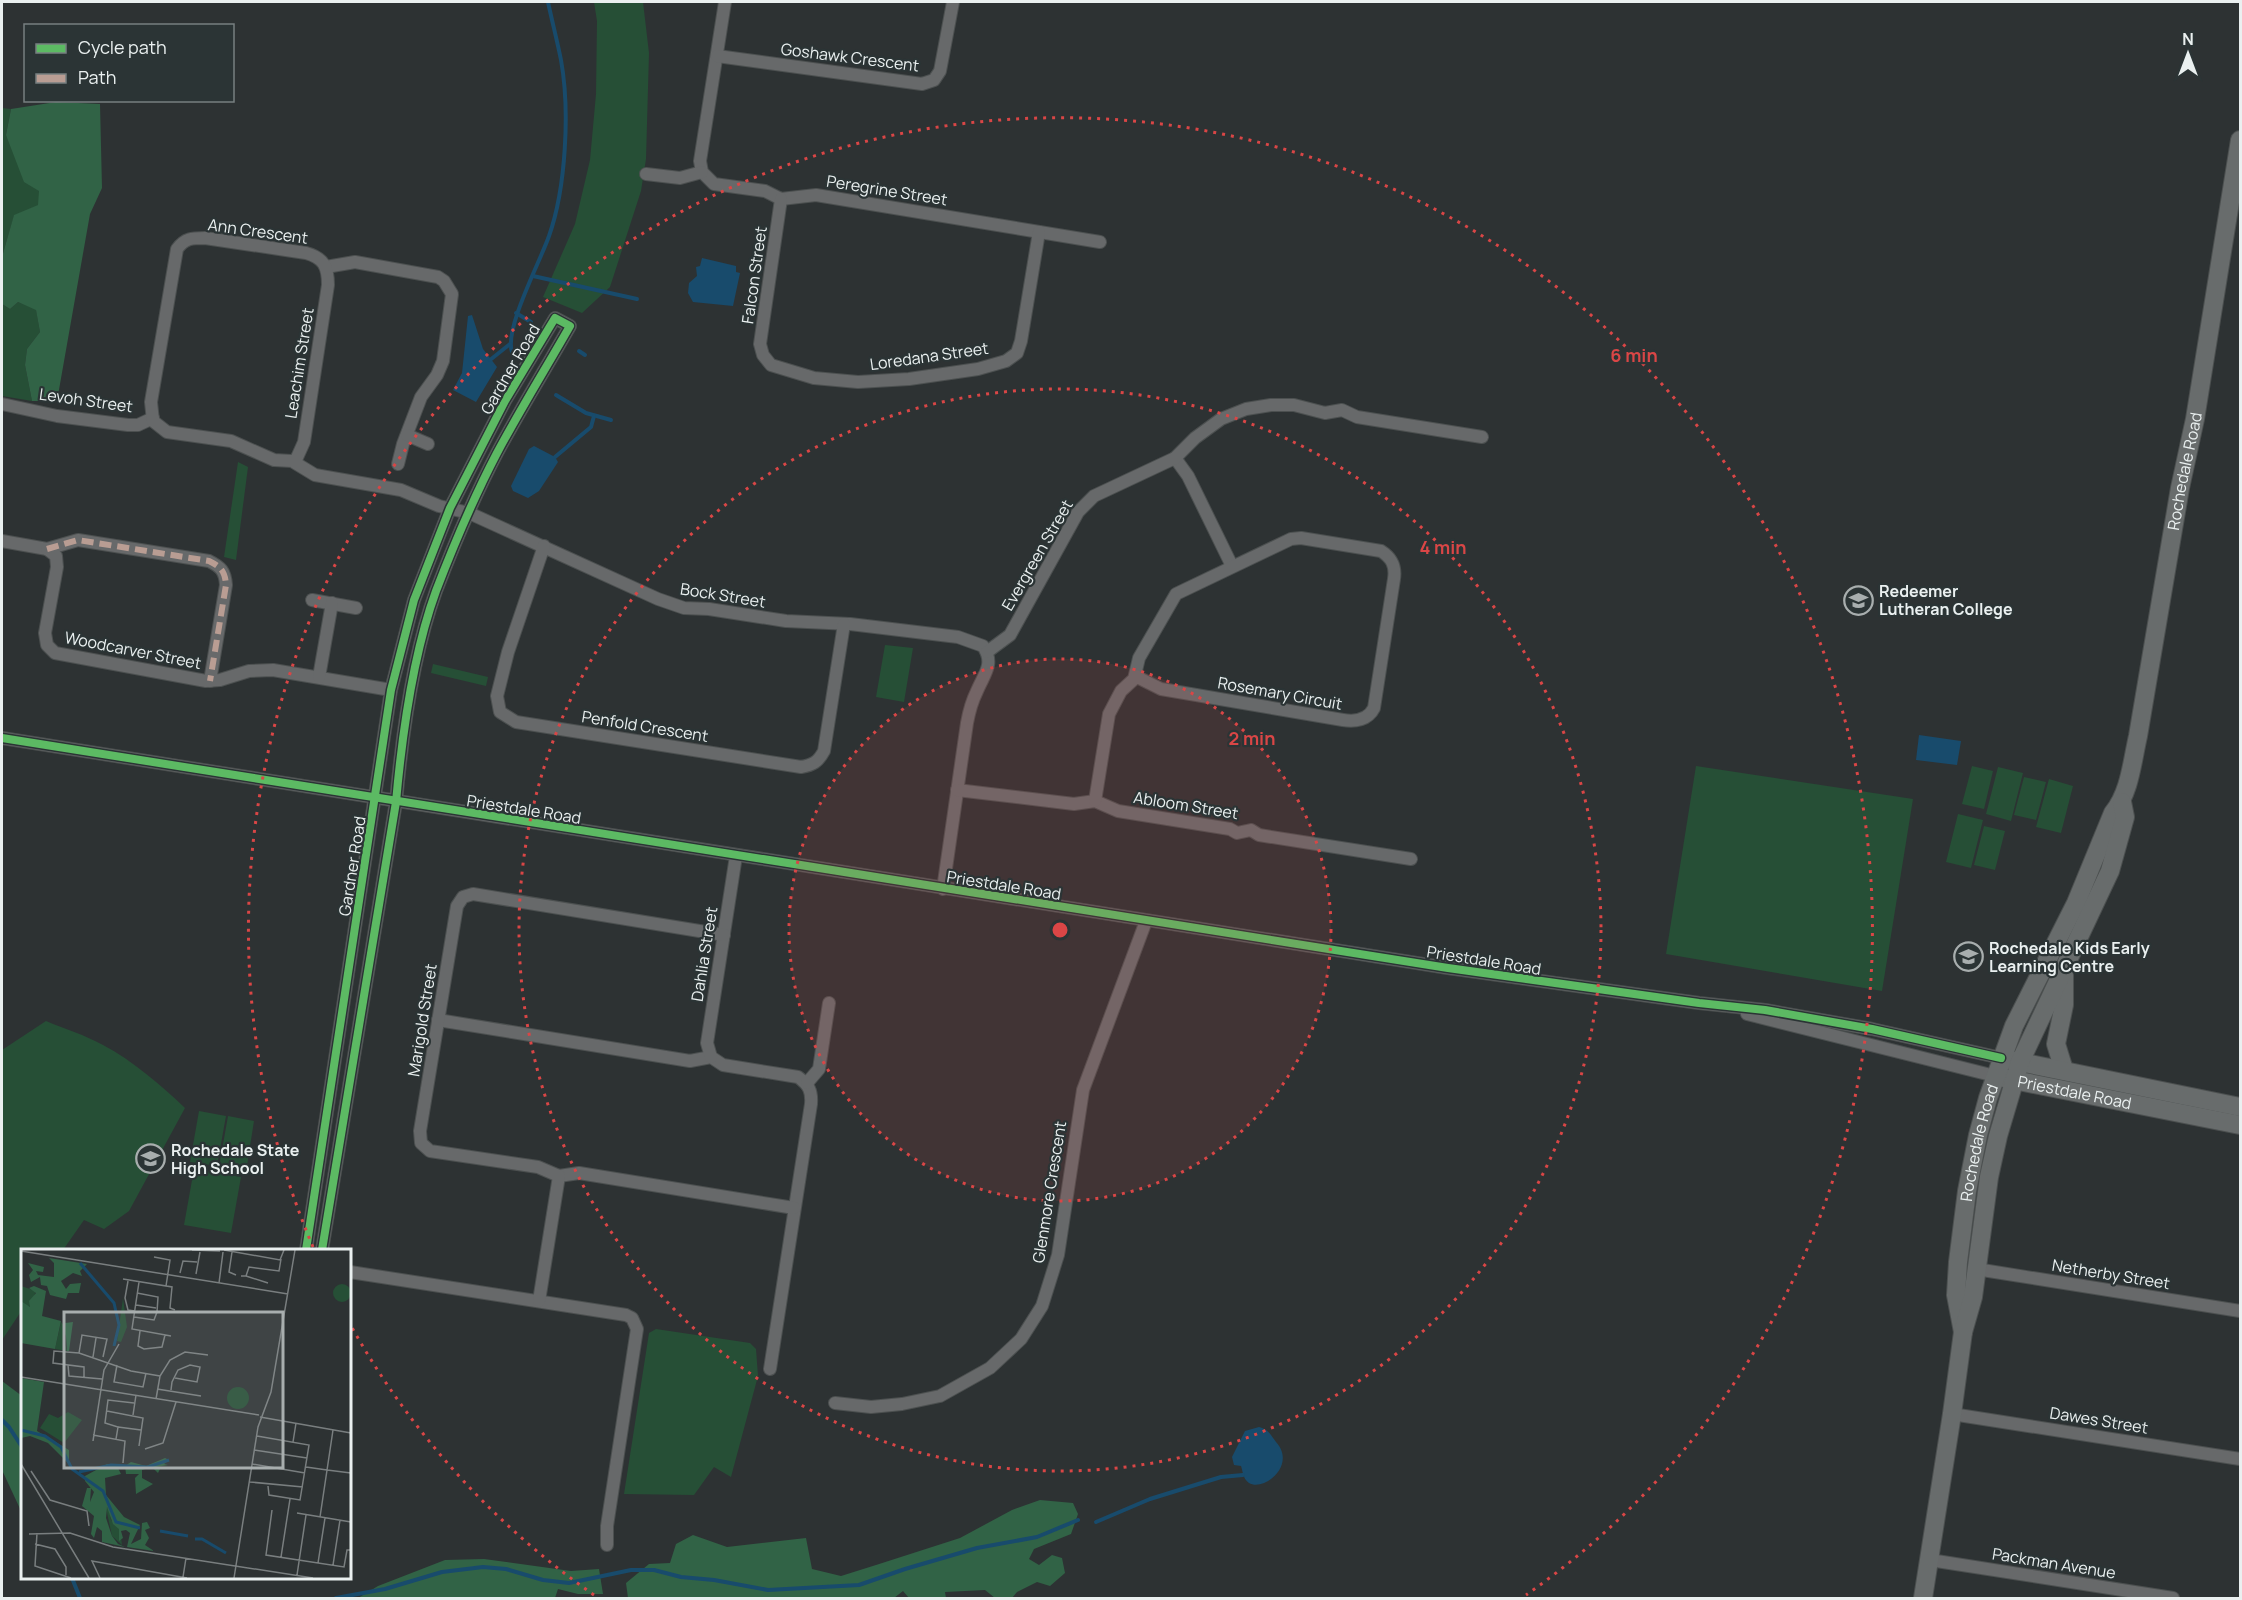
<svg xmlns="http://www.w3.org/2000/svg" width="2242" height="1600" font-family="Manrope,sans-serif">
  <style>
    .green { fill: #264f36 }
    .forest { fill: #316346 }
    .water { fill: #184b6c }
    .lines { fill: none; stroke-linecap: round; stroke-linejoin: round }
    .stream { stroke: #184b6c; stroke-width: 4 }
    .street-casing { stroke: #4c5050; stroke-width: 14 }
    .secondary-casing { stroke: #4c5050; stroke-width: 20 }
    .street { stroke: #67696a; stroke-width: 12 }
    .secondary { stroke: #686c6c; stroke-width: 18 }
    .quiet { stroke: #b99d93; stroke-width: 6; stroke-dasharray: 12 6; stroke-linecap: butt }
    .cycleway-casing { stroke: #2b3435; stroke-width: 11 }
    .cycleway { stroke: #5cba63; stroke-width: 8 }
    .ring { fill: none; stroke: #d94646; stroke-width: 3; stroke-dasharray: 3 6 }
    .labels { text-anchor: middle; stroke-width: 4.5; stroke-linejoin: round; paint-order: stroke }
    .street-label { font-size: 16px; fill: #eaf0f0; stroke: #2b3435 }
    .poi-label { font-size: 16px; font-weight: bold; fill: #eaf0f0; stroke: #2b3435; text-anchor: start }
    .inset-river { fill: none; stroke: #184b6c; stroke-width: 3 }
    .inset-road { fill: none; stroke: #797e7f; stroke-width: 1.5 }
    .view { fill: #a8aeae; fill-opacity: 0.15; stroke: #a8aeae; stroke-width: 3 }
    .inset-edge { fill: none; stroke: #eaf0f0; stroke-width: 3 }
    .centre { fill: #d94646; stroke: #2b3435; stroke-width: 3 }
    .ring-label { font-size: 18px; text-anchor: middle; font-weight: bold; fill: #d94646; stroke: #2b3435; stroke-width: 4.5; stroke-linejoin: round; paint-order: stroke }
  </style>
  <rect width="100%" height="100%" fill="#2d3233"/>
  <!-- green -->
  <g class="green">
    <path d="M594,2H643L649,53L646,159L641,191L610,287L582,313L543,297L575,224L590,160L596,94L597,21Z"/>
    <path d="M2,108L11,109L6,135L39,191V205L14,216L2,257Z"/>
    <path d="M18,302L36,309L40,332L27,349L25,365L32,401L2,396V304L10,309Z"/>
    <path d="M238,462L248,467L236,560L224,557Z"/>
    <path d="M885,645L913,648L904,702L876,697Z"/>
    <path d="M433,664L488,677L486,686L431,673Z"/>
    <path d="M1696,766L1913,799L1882,991L1666,954Z"/>
    <path d="M1972,766L1993,771L1984,809L1962,804Z"/>
    <path d="M1998,767L2023,773L2011,821L1986,814Z"/>
    <path d="M2024,777L2046,782L2036,820L2014,815Z"/>
    <path d="M2049,779L2073,786L2061,833L2036,827Z"/>
    <path d="M1958,814L1983,820L1971,868L1946,862Z"/>
    <path d="M1984,826L2005,831L1995,870L1974,865Z"/>
    <path d="M46,1021C65,1029 85,1035 103,1045C133,1061 161,1085 185,1108L129,1211L104,1229L84,1220L63,1250H22V1310L2,1340V1050Z"/>
    <path d="M199,1111L226,1116L217,1166L190,1162Z"/>
    <path d="M228,1116L254,1121L246,1172L219,1167Z"/>
    <path d="M194,1169L241,1177L231,1233L184,1225Z"/>
    <path d="M656,1329L750,1343L756,1349L758,1376L731,1477L714,1467L694,1495L624,1494L649,1333Z"/>
  </g>
  <!-- forest -->
  <g class="forest">
    <path d="M56,102L100,104L102,188L90,214L57,401H32L25,365L27,349L40,332L36,310L18,302L10,309L2,304V257L14,215L38,205L39,191L24,182L6,135L11,109Z"/>
    <path d="M2,1381L22,1396V1513L2,1470Z"/>
    <path d="M1040,1500L1073,1503L1078,1514L1071,1534L1034,1549L1029,1559L1039,1565L1052,1555L1062,1558L1065,1573L1050,1586L1037,1582L1017,1592L1012,1598H995L985,1590L945,1592L946,1598H909L903,1591L894,1598H628L626,1583L649,1564L670,1563L676,1544L693,1535L727,1547L806,1538L812,1569L841,1576L876,1565L960,1538L1012,1510Z"/>
    <path d="M484,1559L571,1571L599,1569L603,1594H578L558,1589L555,1598H358L378,1586L445,1560Z"/>
  </g>
  <!-- water -->
  <g class="water">
    <path d="M702,258L736,266V272L740,273L733,306L693,302L688,293L689,283L697,276L696,267L700,266Z"/>
    <path d="M472,315L483,349L497,367L476,402L453,390L462,373L468,316Z"/>
    <path d="M534,446L555,457L558,462L539,491L528,498L513,491L511,486L529,449Z"/>
    <path d="M1919,735L1961,741L1957,765L1916,760Z"/>
    <path d="M1259,1427C1269,1430 1270,1434 1276,1442C1297,1465 1264,1492 1249,1483C1243,1479 1243,1472 1241,1466L1234,1465L1232,1457L1245,1431Z"/>
  </g>
  <g class="lines">
    <!-- stream -->
    <g class="stream">
      <path d="M533,276L637,299"/>
      <path d="M516,313L531,322"/>
      <path d="M579,351L585,355"/>
      <path d="M512,352C504,329 540,262 549,236C566,188 570,110 561,60C557,40 552,21 548,2"/>
      <path d="M490,360L510,344"/>
      <path d="M556,395L586,413L611,420"/>
      <path d="M555,457L591,427L594,416"/>
      <path d="M2,1420L9,1427L22,1447"/>
      <path d="M1096,1522L1150,1499L1221,1477L1243,1475"/>
      <path d="M72,1578L80,1598"/>
      <path d="M336,1598L385,1589L442,1572L483,1567L506,1569L543,1580L569,1583L631,1570H654L681,1577L714,1580L768,1590L859,1585L905,1569L977,1548L1037,1537L1078,1520"/>
    </g>
    <defs>
      <g id="street">
        <path d="M725,2L700,161L702,172L714,184L765,191L781,199L816,195L1100,242"/>
        <path d="M717,56L922,84L934,80L940,71L953,2"/>
        <path d="M646,174L680,178L702,172"/>
        <path d="M781,199L760,344L763,355L771,365L814,378L858,382L909,379L978,369L1006,361L1017,353L1021,341L1039,232"/>
        <path d="M326,267L355,262L438,277L444,281L452,294L443,361L437,375L421,397L403,444L398,464"/>
        <path d="M2,404L57,416L128,425H138L153,418"/>
        <path d="M407,435L428,444"/>
        <path d="M1175,458L1188,476L1232,566"/>
        <path d="M295,462L304,442L328,285C328,267 324,258 306,253L205,238C192,238 185,238 177,249L151,402L153,421L167,432L231,441L274,460L292,461L315,475L401,490L439,506L469,513L658,599L684,608L709,609L786,621L850,624L958,637L983,646C995,664 984,674 977,691C972,701 969,712 967,723L943,889"/>
        <path d="M2,541L47,549L78,540L209,561C221,567 225,571 226,585L210,681"/>
        <path d="M544,546L508,652L497,696L500,712L516,722L801,767C813,765 818,762 824,751L844,624"/>
        <path d="M47,549L56,556L57,567L45,633L47,645L55,653L206,681L220,680L249,671L273,670L391,690"/>
        <path d="M312,600L356,608"/>
        <path d="M987,652L1010,635L1078,512L1094,496L1175,458L1195,438L1221,419L1246,409L1271,405H1294L1325,413L1342,410L1357,417L1482,437"/>
        <path d="M319,677L332,603"/>
        <path d="M2,738L1448,968L1699,1003L1765,1010L1872,1029L2001,1058"/>
        <path d="M957,790L1074,804L1095,801L1118,811L1230,829L1237,833L1251,830L1259,835L1411,859"/>
        <path d="M1095,801L1109,714L1121,691L1134,679L1139,658L1176,594L1291,539L1301,538L1381,551C1392,558 1396,566 1394,579L1374,708C1368,720 1355,722 1343,720L1161,689L1135,676"/>
        <path d="M1747,1014L1995,1076"/>
        <path d="M438,1020L690,1061L711,1057L723,1065L798,1077C809,1085 812,1091 811,1104L770,1369"/>
        <path d="M711,1057L707,1043L736,856"/>
        <path d="M807,1083L819,1069L829,1003"/>
        <path d="M559,1176L579,1173L794,1208"/>
        <path d="M306,1250L391,690L414,600L450,508L505,401L555,318L570,326C546,368 520,410 497,453C474,497 454,544 436,591C413,654 402,735 396,802L322,1250"/>
        <path d="M1976,1269L2240,1311"/>
        <path d="M350,1272L626,1315L632,1318L637,1329L607,1526V1545"/>
        <path d="M539,1301L559,1176L538,1167L430,1151L421,1143L420,1131L457,906L463,897L473,894L724,935"/>
        <path d="M835,1403L871,1407L902,1404L940,1396L990,1368L1021,1339L1042,1306L1058,1255L1083,1090L1146,921"/>
        <path d="M1952,1414L2240,1459"/>
        <path d="M1930,1560L2173,1598"/>
      </g>
      <g id="secondary">
        <path d="M2064,975V1005L2056,1044L2064,1070"/>
        <path d="M2010,1060L2240,1107"/>
        <path id="s1" d="M2004,1078L2240,1125"/>
        <path id="s2" d="M1963,1332L1956,1295L1958,1262L1967,1191L1978,1135L1988,1098L2014,1026L2076,903L2113,813C2130,792 2132,762 2138,736L2180,488L2195,419L2240,140"/>
        <path d="M1923,1598L1952,1414L1963,1332L1973,1297L1989,1177L1998,1136L2020,1062L2110,871L2125,817L2122,802"/>
      </g>
    </defs>
    <!-- street casing -->
    <use href="#street" class="street-casing"/>
    <!-- secondary casing -->
    <use href="#secondary" class="secondary-casing"/>
    <!-- street -->
    <use href="#street" class="street"/>
    <!-- secondary -->
    <use href="#secondary" class="secondary"/>
    <!-- quiet -->
    <path class="quiet" d="M47,549L78,540L209,561C221,567 225,571 226,585L210,681"/>
    <defs>
      <g id="cycleway">
        <path d="M2,738L1448,968L1699,1003L1765,1010L1872,1029L2001,1058"/>
        <path d="M306,1250L391,690L414,600L450,508L505,401L555,318L570,326C546,368 520,410 497,453C474,497 454,544 436,591C413,654 402,735 396,802L322,1250"/>
      </g>
    </defs>
    <!-- cycleway casing -->
    <use href="#cycleway" class="cycleway-casing"/>
    <!-- cycleway -->
    <use href="#cycleway" class="cycleway"/>
  </g>
  <!-- distance rings -->
  <circle cx="1060" cy="930" r="271" fill="#d94646" fill-opacity=".12"/>
  <g class="ring">
    <circle cx="1060" cy="930" r="271"/>
    <circle cx="1060" cy="930" r="541"/>
    <path d="M594 1595A812 812 0 0 1 350 1324M313 1247A812 812 0 1 1 1526 1595"/>
  </g>
  <!-- icons -->
  <defs>
    <symbol id="school-ring" viewBox="-11 -11 22 22"><circle r="9.5" fill="#2b3435" stroke="#a8aeae" stroke-width="1.5"/><path d="M0-5L7-2L0 1L-7-2ZM-4 1L0 2.5L4 1V4Q0 6-4 4Z" fill="#a8aeae"/></symbol>
  </defs>
  <g fill-rule="evenodd">
    <use href="#school-ring" x="1842" y="584" width="33" height="33"/>
    <use href="#school-ring" x="1952" y="940" width="33" height="33"/>
    <use href="#school-ring" x="134" y="1142" width="33" height="33"/>
  </g>
  <g class="labels">
    <!-- street labels -->
    <g class="street-label">
      <text transform="translate(850 57) rotate(7)" y="6">Goshawk Crescent</text>
      <text transform="translate(887 190) rotate(9)" y="6">Peregrine Street</text>
      <text transform="translate(258 231) rotate(8)" y="6">Ann Crescent</text>
      <text transform="translate(754 275) rotate(-82)" y="6">Falcon Street</text>
      <text transform="translate(929 356) rotate(-8)" y="6">Loredana Street</text>
      <text transform="translate(299 363) rotate(-81)" y="6">Leachim Street</text>
      <text transform="translate(510 369) rotate(-60)" y="6">Gardner Road</text>
      <text transform="translate(86 400) rotate(8)" y="6">Levoh Street</text>
      <text dy="6" stroke="none"><textPath href="#s2" startOffset="900">Rochedale Road</textPath></text>
      <text transform="translate(1037 555) rotate(-60)" y="6">Evergreen Street</text>
      <text transform="translate(723 595) rotate(9)" y="6">Bock Street</text>
      <text transform="translate(133 650) rotate(11)" y="6">Woodcarver Street</text>
      <text transform="translate(1280 693) rotate(10)" y="6">Rosemary Circuit</text>
      <text transform="translate(645 726) rotate(9)" y="6">Penfold Crescent</text>
      <text transform="translate(1186 805) rotate(9)" y="6">Abloom Street</text>
      <text transform="translate(524 809) rotate(9)" y="6">Priestdale Road</text>
      <text transform="translate(352 866) rotate(-81)" y="6">Gardner Road</text>
      <text transform="translate(1004 885) rotate(9)" y="6">Priestdale Road</text>
      <text transform="translate(704 954) rotate(-81)" y="6">Dahlia Street</text>
      <text transform="translate(1484 960) rotate(9)" y="6">Priestdale Road</text>
      <text transform="translate(422 1020) rotate(-81)" y="6">Marigold Street</text>
      <text dy="6" stroke="none"><textPath href="#s1" startOffset="72">Priestdale Road</textPath></text>
      <text dy="6" stroke="none"><textPath href="#s2" startOffset="192">Rochedale Road</textPath></text>
      <text transform="translate(1049 1192) rotate(-81)" y="6">Glenmore Crescent</text>
      <text transform="translate(2111 1274) rotate(9)" y="6">Netherby Street</text>
      <text transform="translate(2099 1420) rotate(9)" y="6">Dawes Street</text>
      <text transform="translate(2054 1563) rotate(9)" y="6">Packman Avenue</text>
    </g>
    <!-- poi labels -->
    <g class="poi-label">
      <text x="1879" y="597">Redeemer<tspan x="1879" dy="18">Lutheran College</tspan></text>
      <text x="1989" y="954">Rochedale Kids Early<tspan x="1989" dy="18">Learning Centre</tspan></text>
      <text x="171" y="1156">Rochedale State<tspan x="171" dy="18">High School</tspan></text>
    </g>
  </g>
  <!-- overview -->
  <g transform="translate(21 1249)">
    <rect width="330" height="330" fill="#2d3233"/>
    <path d="M312 44a9 9 0 1 1 18 0a9 9 0 1 1-18 0ZM0,37L15,42L8,59L0,52ZM102,49L106,78L100,93L96,92ZM40,73L47,82L42,90L46,102L34,100ZM206 149a11 11 0 1 1 22 0a11 11 0 1 1-22 0ZM47,163L61,171L43,194L19,179L28,165L37,169ZM85,259H88L90,271L99,280L101,296L91,287Z" fill="#264f36"/>
    <path d="M28,9L66,15L59,22L61,27L52,24L40,32L45,40L49,35L60,34L58,44H47L45,50L29,46L26,37L20,36L19,28L10,33L8,26L12,21L7,14L23,18L22,23L15,22L17,26L33,28V14ZM13,37L25,42L21,67L40,72L34,100L0,94V52L9,58L8,52L15,44L8,39ZM52,73L48,102H46L44,74ZM0,129L23,133L16,182L48,201V215L27,194L9,187L0,189ZM144,209L148,211L143,215L147,216L135,218L139,220L137,224L131,218L121,221V229L132,235L115,245L114,229L118,225H105L104,217L110,213L125,217ZM86,215L102,218L97,219L100,225L84,229L85,246L103,268L119,276L110,295L120,290L121,274L126,273L129,279L124,281L128,289L124,296L133,302L106,298L109,284L105,281L100,282L102,289L98,292V280L92,275L86,258L85,269L91,287L97,295L104,298L81,293V282L76,278L73,289L70,285L73,267L61,257L66,239H70L69,253L73,243L64,232V227Z" fill="#316346"/>
    <path class="inset-river" d="M59,14L93,54L98,76L93,97M0,181L24,187L40,198L51,220L82,242L95,273L119,279M58,223L90,216L127,218L148,211M139,282L167,287M174,290H181L205,304"/>
    <path class="inset-road" d="M171,1L199,2M203,1L259,11L263,1M0,2L267,45M211,3L208,23L215,26M133,8L149,11L145,37M159,24L162,12L176,13M175,25L179,3M220,27H225L228,18L258,22L260,10M225,27L247,34M102,30L151,38L149,59L154,61M107,32L104,49L107,61L114,62M118,33L111,80L150,87M198,34L202,3M115,56L135,59M113,68L133,71L136,63L137,48L116,44M119,82L117,97L123,100L141,98L144,86M58,104L61,86L86,90L82,108M72,108L75,89M47,116L48,127L81,130M96,116L93,133L122,138L125,124M0,128L238,166M63,129V118L32,114L33,102L58,104L110,122L139,127M136,140L180,147M150,141L151,133L157,121L169,116L179,118L176,133L154,129M135,150L139,127L149,111L164,103L187,106M86,162L122,169L118,197M112,166L115,146M239,168L330,184M97,178L120,181M72,186L104,192L102,214M236,187L288,196L279,251L248,246L247,237M95,190L97,178L84,174L87,151L113,154M72,192L83,121L98,95M272,193L275,174M124,200L142,194L155,153M233,201L286,209M0,215L68,329M231,215L284,224M285,218L306,221M306,221L330,224M10,222L29,251L66,262L68,277M229,233L282,238M251,261L245,306L323,318L326,301H330M276,264L330,273M299,268L312,181M16,284L14,317L50,329M8,285L49,284L92,298L292,329M14,295L34,300L45,318V326M260,308L269,250M297,314L304,269M312,316L319,271M276,326L285,266M162,328L165,309M79,329L71,312L166,329M213,329L237,178L250,143L274,1"/>
    <path class="view" d="M43,63H262V219H43Z"/>
    <rect width="330" height="330" class="inset-edge"/>
  </g>
  <circle cx="1060" cy="930" r="9" class="centre"/>
  <g class="ring-label">
    <text x="1634" y="362">6 min</text>
    <text x="1443" y="554">4 min</text>
    <text x="1252" y="745">2 min</text>
  </g>
  <!-- border -->
  <rect width="2242" height="1600" fill="none" stroke="#eaf0f0" stroke-width="6"/>
  <!-- legend -->
  <rect x="24" y="24" width="210" height="78" fill="#2b3435" stroke="#777f80" stroke-width="1.5"/>
  <rect x="36" y="44" width="30" height="9" fill="#5cba63" stroke="#777f80" stroke-width="1.5"/>
  <text x="78" y="54" font-size="18" fill="#eaf0f0">Cycle path</text>
  <rect x="36" y="74" width="30" height="9" fill="#b99d93" stroke="#777f80" stroke-width="1.5"/>
  <text x="78" y="84" font-size="18" fill="#eaf0f0">Path</text>
  <!-- north arrow -->
  <g transform="translate(2188 54)" stroke="#2b3435" stroke-width="4.5" paint-order="stroke">
  <path d="M0-4.5L10 22L0 15L-10 22Z" fill="#eaf0f0"/>
  <text y="-9" font-size="16" font-weight="bold" text-anchor="middle" fill="#eaf0f0">N</text>
  </g>
</svg>
